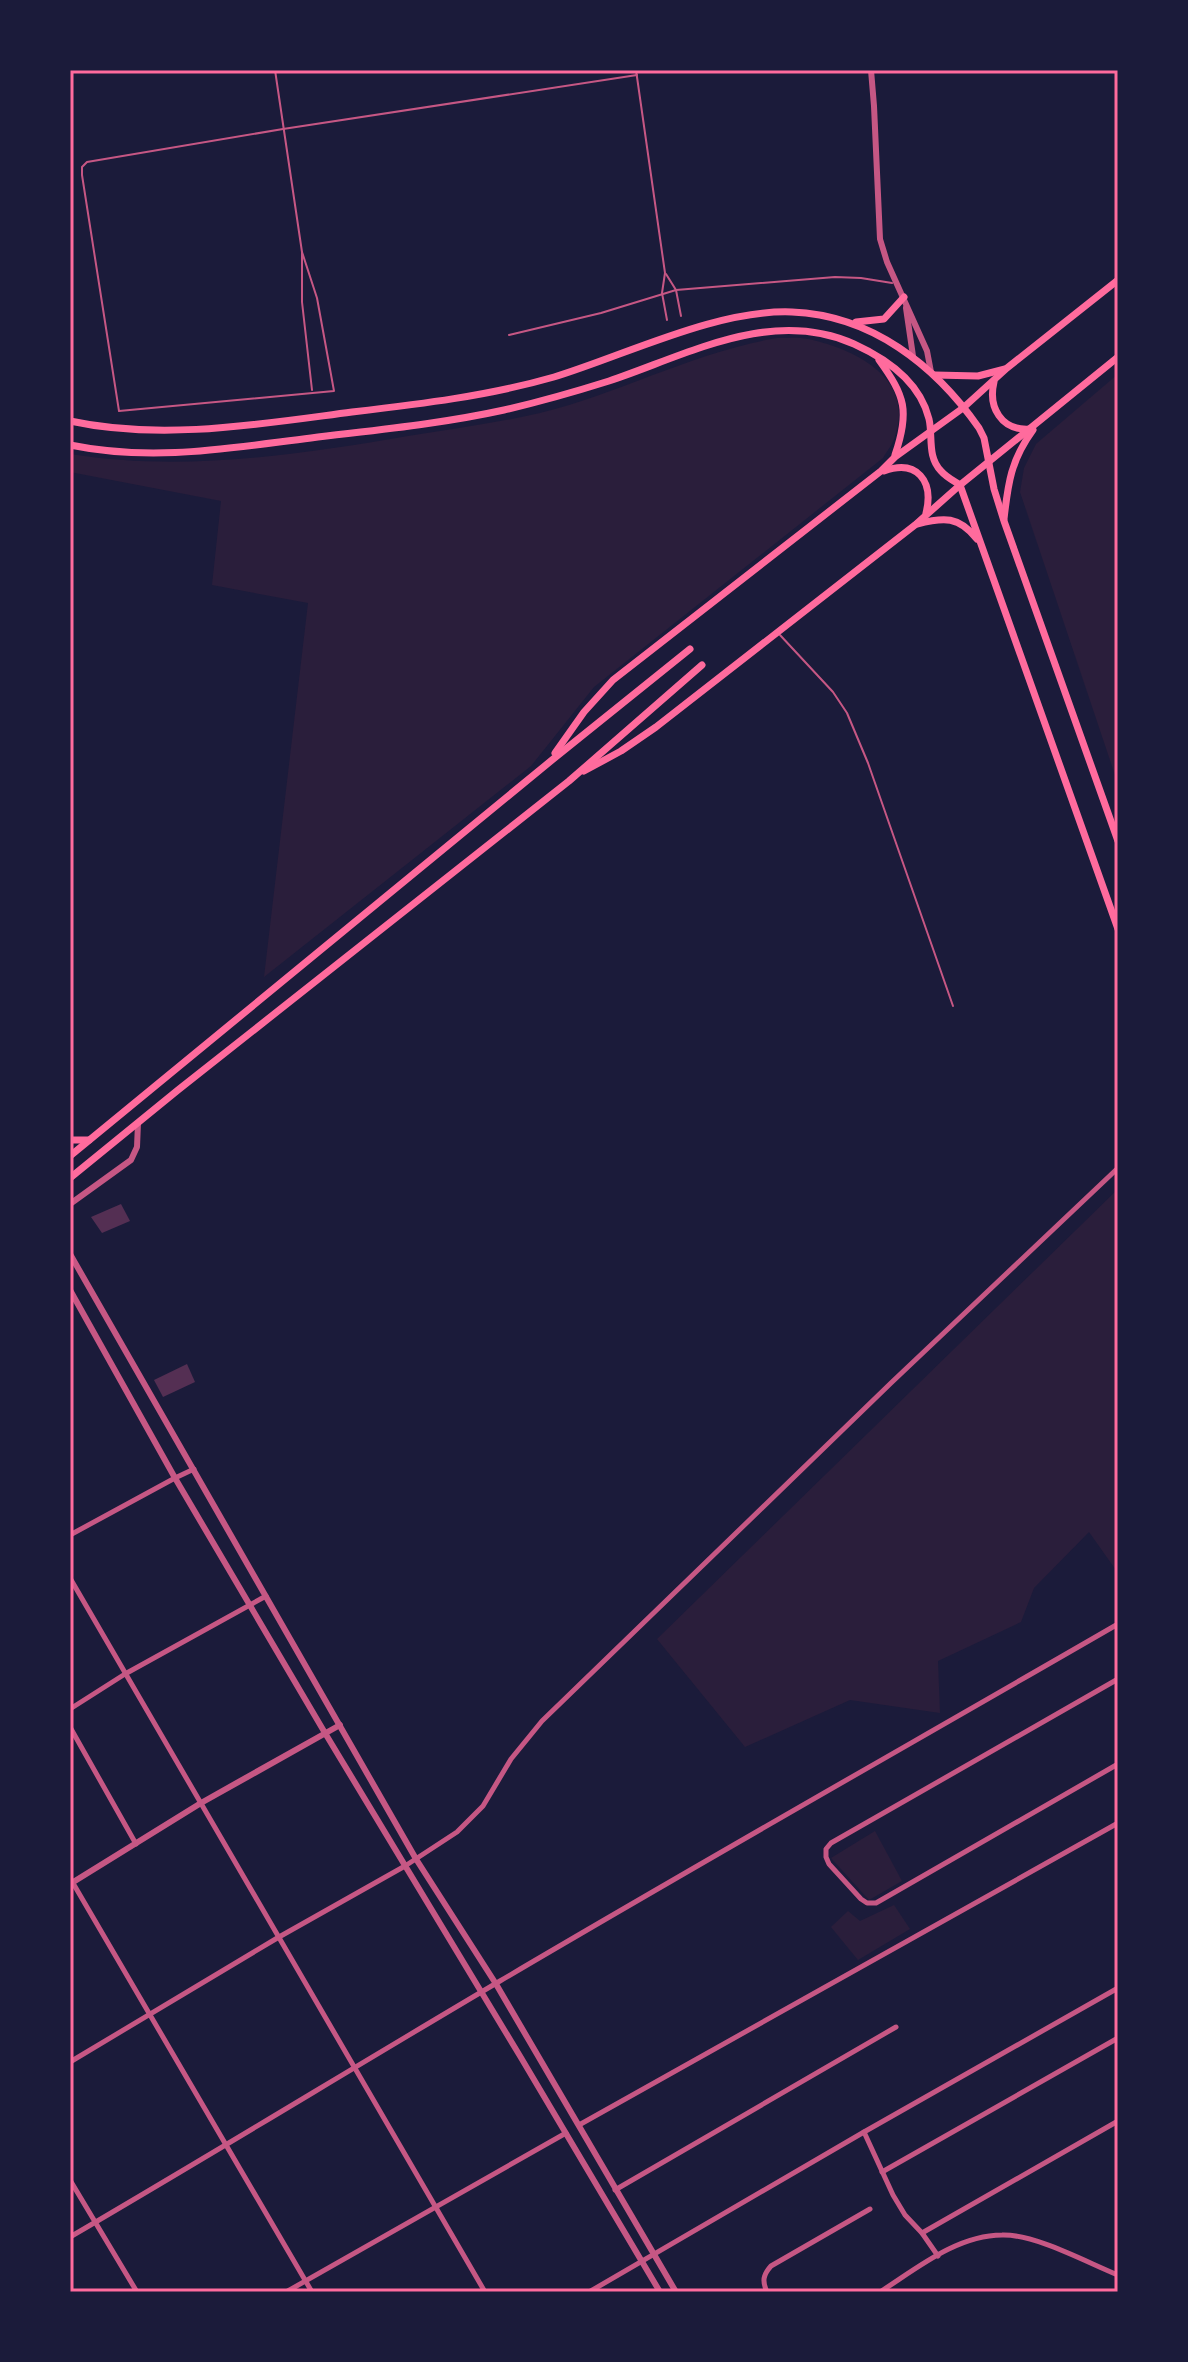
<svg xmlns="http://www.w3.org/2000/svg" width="1188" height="2362" font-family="'PT Sans',sans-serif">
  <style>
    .green { fill: #2a1e3b }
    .building { fill: #542f53 }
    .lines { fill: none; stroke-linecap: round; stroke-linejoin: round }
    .service { stroke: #c65784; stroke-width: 2 }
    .minor { stroke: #c65784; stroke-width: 5 }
    .tertiary { stroke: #c65784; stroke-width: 6 }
    .primary { stroke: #ff6b9d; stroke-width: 7 }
    .neatline { fill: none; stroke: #ff6b9d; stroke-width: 3 }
  </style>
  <rect width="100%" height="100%" fill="#1b1b3a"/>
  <!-- green -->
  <g class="green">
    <path d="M777,338C787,338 798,337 808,339C855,349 915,378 895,436C893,444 887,451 883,458L594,687L531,766L264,977L308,603L212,585L221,501L70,472V454C181,472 298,455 408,436C452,429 496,423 540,413C621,393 694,352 777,338Z"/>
    <path d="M1118,374V784L1020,492L1024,468L1036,444Z"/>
    <path d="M1118,1189V1573L1089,1532L1034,1588L1021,1622L938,1661L940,1713L850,1700L745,1747L657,1639Z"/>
    <path d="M875,1831L902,1881L869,1900L831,1858Z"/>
    <path d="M894,1905L910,1929L858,1960L831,1927L848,1911L860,1921Z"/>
  </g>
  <!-- building -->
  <g class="building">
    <path d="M121,1204L130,1221L102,1233L91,1217Z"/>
    <path d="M187,1364L195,1382L163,1397L154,1380Z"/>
  </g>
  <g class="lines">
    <!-- service -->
    <g class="service">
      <path d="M275,70L302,252V302L312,390"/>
      <path d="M636,70L665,273L662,293L667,320"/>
      <path d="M302,252L317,298L334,391L119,411L82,175V167L87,162L283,129L637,75"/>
      <path d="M666,274L676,290L681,316"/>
      <path d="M509,335L601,313L676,290L835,277L861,278L892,283"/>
      <path d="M780,635L833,692L847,713L868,763L953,1006"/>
    </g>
    <!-- minor -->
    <g class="minor">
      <path d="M70,1535L175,1478L194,1469"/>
      <path d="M70,1578L485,2292"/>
      <path d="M1118,1679L831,1843L826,1849V1857L829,1864L861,1899L867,1903H876L1118,1764"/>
      <path d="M70,1709L125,1674L266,1596"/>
      <path d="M70,1727L136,1844"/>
      <path d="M70,1878L312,2292"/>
      <path d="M70,2062L279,1937L405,1866L457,1832L483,1806L511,1759L542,1721L891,1383L1118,1168"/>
      <path d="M579,2125L1118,1823"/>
      <path d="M864,2132L893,2195L905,2215L922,2233L938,2256"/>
      <path d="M882,2172L1118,2038"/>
      <path d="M70,2180L137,2292"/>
      <path d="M615,2190L896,2027"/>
      <path d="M922,2233L1118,2121"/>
      <path d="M70,2237C214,2153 356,2066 500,1981C705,1860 912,1743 1118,1624"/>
      <path d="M286,2292L566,2133"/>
      <path d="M589,2292L864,2132L1118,1988"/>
      <path d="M767,2292C762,2281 763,2275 771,2266L870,2209"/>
      <path d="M880,2292C916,2269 957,2235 1002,2235C1035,2234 1086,2262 1118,2275"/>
    </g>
    <!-- tertiary -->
    <g class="tertiary">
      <path d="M871,70L874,106L880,239L887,262L927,351L931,372"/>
      <path d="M906,308L913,356"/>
      <path d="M70,1204L131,1160L137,1147L138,1123"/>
      <path d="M70,1254L416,1859L496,1984L676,2292"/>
      <path d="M70,1290L175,1478L325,1733L520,2056L660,2292"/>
      <path d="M70,1884L201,1803L340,1725"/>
    </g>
    <!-- primary -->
    <g class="primary">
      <path d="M856,322L884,319L904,297"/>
      <path d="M879,360C905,396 910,411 895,455"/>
      <path d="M935,375L978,376L1005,369"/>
      <path d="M994,382C988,407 1001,431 1030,429"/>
      <path d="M70,421C162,441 260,424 352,412C420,404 488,396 554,377C626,355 717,309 792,312C871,315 935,365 979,428L984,438L994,489L1004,521L1118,841"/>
      <path d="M70,445C153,462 229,448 311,438C376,430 440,424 504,410C539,402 574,392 609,381C687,355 771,307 854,344C887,359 920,382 929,419C933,436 927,457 941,471C946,477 954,481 960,485L1118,929"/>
      <path d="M884,471C917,459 934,481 926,513"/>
      <path d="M1004,519C1008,483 1011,460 1033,430"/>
      <path d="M917,524C944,517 959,516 977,539"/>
      <path d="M555,753L584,712L613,680L881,471L895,457L963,408L1007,368L1118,280"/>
      <path d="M584,771L621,751L656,727L915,525L960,485L1118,357"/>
      <path d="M70,1140H89"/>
      <path d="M70,1156L552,760L690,649"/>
      <path d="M70,1178L178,1090L569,781L702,665"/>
    </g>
  </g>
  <!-- border -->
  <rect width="1188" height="2362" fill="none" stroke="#1b1b3a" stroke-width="144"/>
  <rect x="72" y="72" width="1044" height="2218" class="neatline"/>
</svg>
